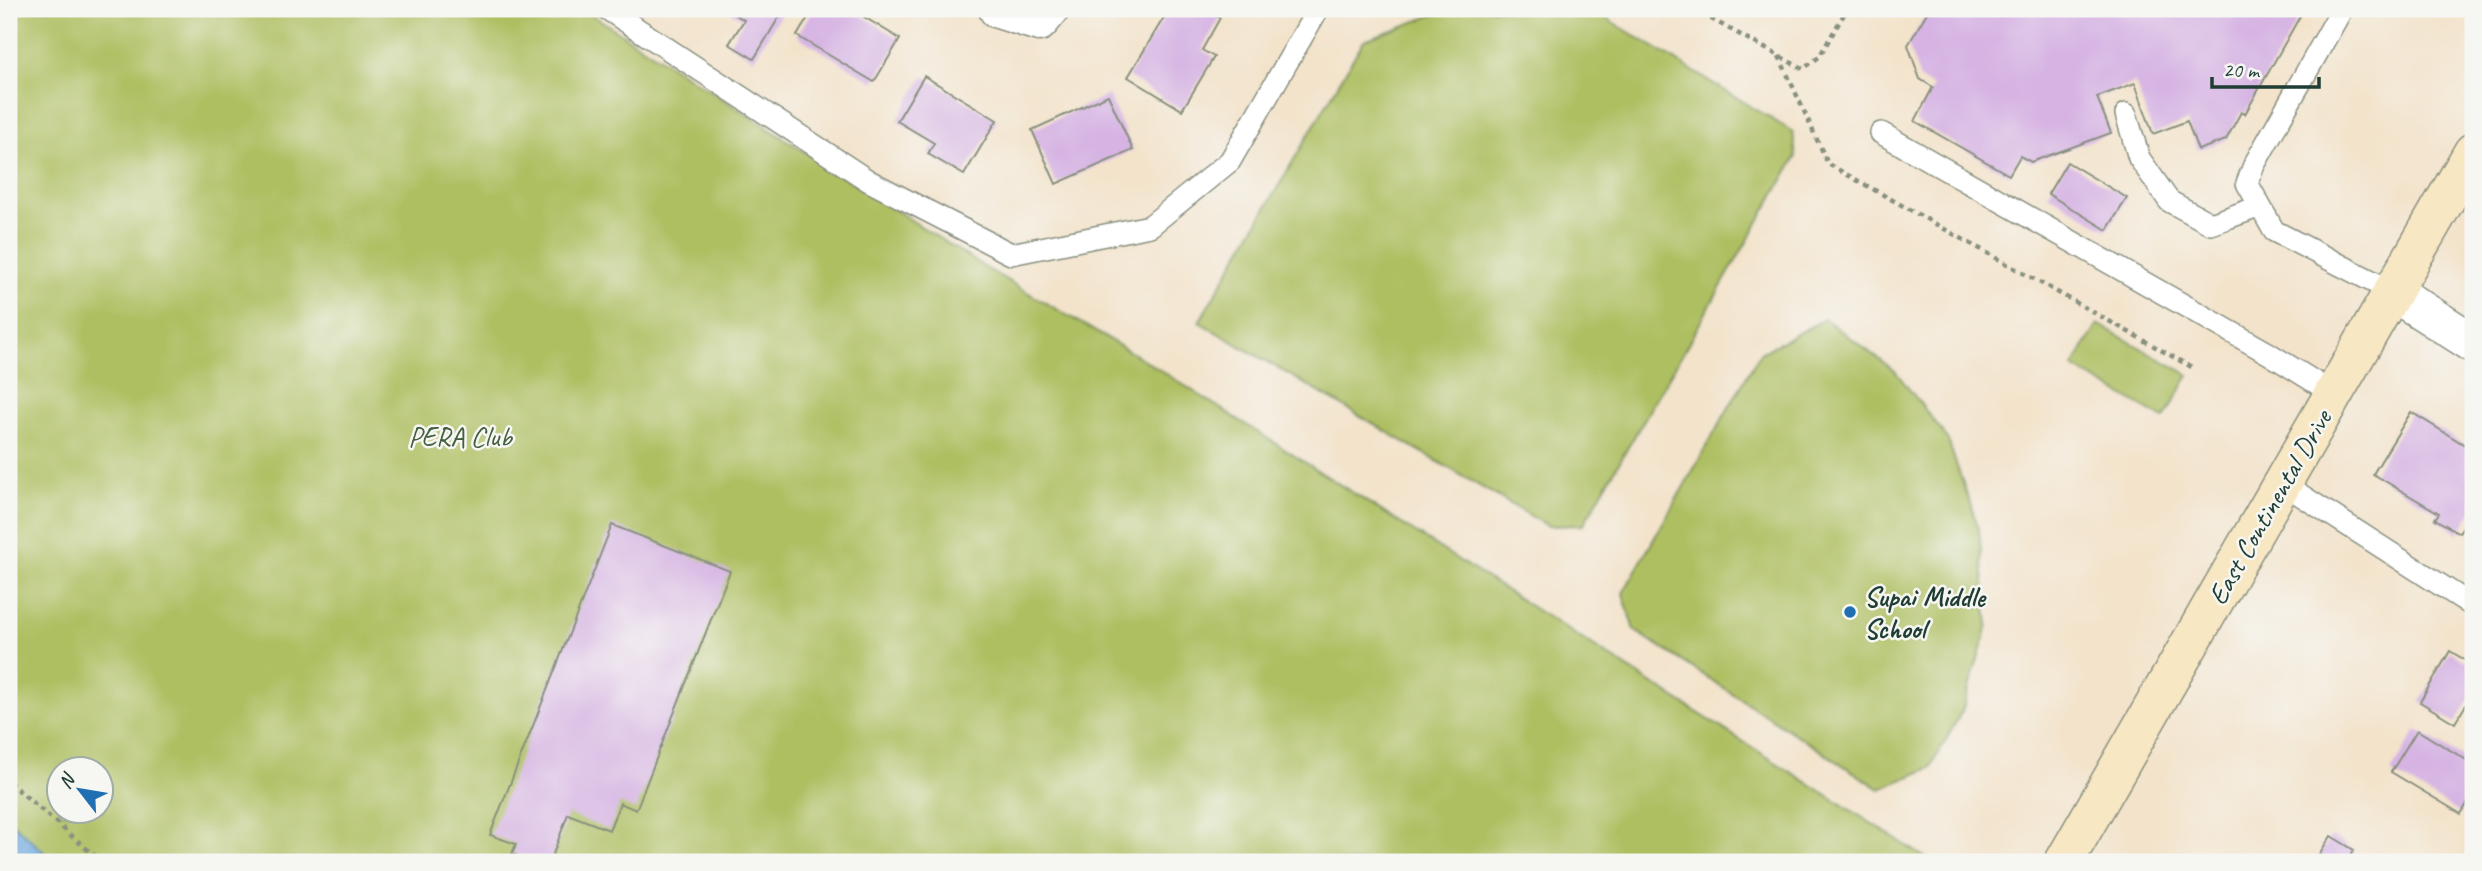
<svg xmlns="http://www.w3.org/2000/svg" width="2482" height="871" font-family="Caveat,sans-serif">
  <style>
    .green { fill: #aebf62; stroke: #667e4b; stroke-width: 2; fill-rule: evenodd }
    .water { fill: #6ea7de; stroke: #467289; stroke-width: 2 }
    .building { fill: #d6b3e3 }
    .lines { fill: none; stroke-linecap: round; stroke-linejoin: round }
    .lane-casing { stroke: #899080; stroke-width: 24 }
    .street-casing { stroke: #899080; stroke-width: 41 }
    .secondary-casing { stroke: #899080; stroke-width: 41 }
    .path { stroke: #899080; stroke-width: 4.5; stroke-dasharray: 5 5; stroke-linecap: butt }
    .lane { stroke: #fff; stroke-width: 21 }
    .street { stroke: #fff; stroke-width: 38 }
    .secondary { stroke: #f8e7c3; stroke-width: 38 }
    .poi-dot { fill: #1f6fb2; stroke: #f6f6f2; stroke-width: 2.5 }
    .labels { text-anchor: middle; stroke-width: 5; stroke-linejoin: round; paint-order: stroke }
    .park-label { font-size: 28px; fill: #435e40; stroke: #f6f6f2 }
    .street-label { font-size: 28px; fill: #1f3d34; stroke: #f6f6f2 }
    .poi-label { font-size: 28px; font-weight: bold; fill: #1f3d34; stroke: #f6f6f2; text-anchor: start }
  </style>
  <rect width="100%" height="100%" fill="#f6f6f2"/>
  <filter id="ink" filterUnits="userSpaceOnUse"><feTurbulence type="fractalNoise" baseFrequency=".0143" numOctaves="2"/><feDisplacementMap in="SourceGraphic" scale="14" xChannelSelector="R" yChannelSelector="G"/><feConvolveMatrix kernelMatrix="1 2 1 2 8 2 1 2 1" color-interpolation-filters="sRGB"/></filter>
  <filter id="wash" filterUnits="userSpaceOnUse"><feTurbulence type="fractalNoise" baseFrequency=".00686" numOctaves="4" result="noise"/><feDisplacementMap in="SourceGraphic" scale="28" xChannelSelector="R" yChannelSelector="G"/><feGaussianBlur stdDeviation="1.57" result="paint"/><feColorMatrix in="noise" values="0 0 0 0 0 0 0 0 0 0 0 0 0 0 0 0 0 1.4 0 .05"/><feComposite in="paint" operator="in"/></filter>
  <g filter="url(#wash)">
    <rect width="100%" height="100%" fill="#f3e3cb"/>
    <!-- green -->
    <g class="green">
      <path d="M9,9H583L984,267L1146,361L1932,862H9ZM60,770H102V812H60Z"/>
      <path d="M1450,9H1591L1793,132L1796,157L1583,525L1548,526L1199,322L1364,40Z"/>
      <path d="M1825,319L1895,371L1947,438L1979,529L1988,626L1962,711L1930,768L1880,789L1634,630L1623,593L1760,353Z"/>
      <path d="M2098,324L2189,375L2164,419L2073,367Z"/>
    </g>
    <!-- water -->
    <path class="water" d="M9,820L55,862H9Z"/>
    <g id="blocks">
      <!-- building -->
      <g class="building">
        <path d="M726,9H784L754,59L729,44L744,20Z"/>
        <path d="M813,9H851L900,39L874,82L797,36Z"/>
        <path d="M1169,9H1204L1220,18L1202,50L1214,57L1182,110L1128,77Z"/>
        <path d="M1929,9H2304L2245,114L2241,112L2226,140L2198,150L2187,121L2153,134L2135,83L2097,97L2111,133L2031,162L2020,156L2009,175L1915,121L1933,87L1920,79L1908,45Z"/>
        <path d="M924,76L997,120L964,175L928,154L934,143L897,121Z"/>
        <path d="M1108,95L1133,150L1056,184L1032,130Z"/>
        <path d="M2067,162L2127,198L2107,230L2048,194Z"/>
        <path d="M2411,412L2473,450V510L2459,533L2435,519L2439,513L2373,474Z"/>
        <path d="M612,525L730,571L636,810L620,803L609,830L568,814L550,862H532L512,854L516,844L490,835Z"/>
        <path d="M2450,651L2473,665V693L2455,723L2420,702Z"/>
        <path d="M2417,730L2473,764V794L2461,814L2391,772Z"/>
        <path d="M2331,836L2354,850L2346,862H2315Z"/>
      </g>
    </g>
  </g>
  <g filter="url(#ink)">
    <use href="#blocks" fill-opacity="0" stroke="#899080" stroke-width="2"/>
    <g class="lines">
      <defs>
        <g id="lane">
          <path d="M607,9L869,181L1011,254L1150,226L1230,161L1318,9"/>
          <path d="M2342,9L2254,165L2247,183L2274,231L2393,292"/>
          <path d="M2126,114L2139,158L2169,201L2211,224L2258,207"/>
          <path d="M1881,133L2268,353L2334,394"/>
          <path d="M2282,483L2473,606"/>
        </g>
        <g id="street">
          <path d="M998,9L1039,22L1050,9"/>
          <path d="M2393,292L2473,343"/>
        </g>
        <path id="secondary" d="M2064,862L2473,152"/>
      </defs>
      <!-- lane casing -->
      <use href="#lane" class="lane-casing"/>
      <!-- street casing -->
      <use href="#street" class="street-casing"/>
      <!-- secondary casing -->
      <use href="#secondary" class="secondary-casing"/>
      <!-- path -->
      <g class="path">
        <path d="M1693,9L1803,69L1819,57L1847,9"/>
        <path d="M1779,56L1828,164L2195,369"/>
        <path d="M9,782L102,862"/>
      </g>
      <!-- lane -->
      <use href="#lane" class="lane"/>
      <!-- street -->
      <use href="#street" class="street"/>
      <!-- secondary -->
      <use href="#secondary" class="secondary"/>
    </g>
  </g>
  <!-- markers -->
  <circle class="poi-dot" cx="1850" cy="612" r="7"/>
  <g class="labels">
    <!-- park labels -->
    <g class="park-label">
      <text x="460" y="446">PERA Club</text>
    </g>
    <!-- street labels -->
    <g class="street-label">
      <text transform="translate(2269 507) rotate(-60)" y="10">East Continental Drive</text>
    </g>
    <!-- poi labels -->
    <g class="poi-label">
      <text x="1864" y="606">Supai Middle<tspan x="1864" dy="32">School</tspan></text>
    </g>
  </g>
  <!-- margin -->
  <rect width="2482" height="871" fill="none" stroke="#f6f6f2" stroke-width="35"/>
  <!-- north arrow -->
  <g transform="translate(80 790) rotate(301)"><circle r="33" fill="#f6f6f2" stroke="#a0aca6" stroke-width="2"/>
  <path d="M0-5L12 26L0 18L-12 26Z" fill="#1f6fb2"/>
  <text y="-10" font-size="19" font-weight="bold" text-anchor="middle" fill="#1f3d34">N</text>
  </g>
  <!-- scale -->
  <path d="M2212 77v10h107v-10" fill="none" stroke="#1f3d34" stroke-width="3.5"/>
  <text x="2223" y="77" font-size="21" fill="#1f3d34" stroke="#f6f6f2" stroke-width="5" paint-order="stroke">20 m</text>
</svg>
